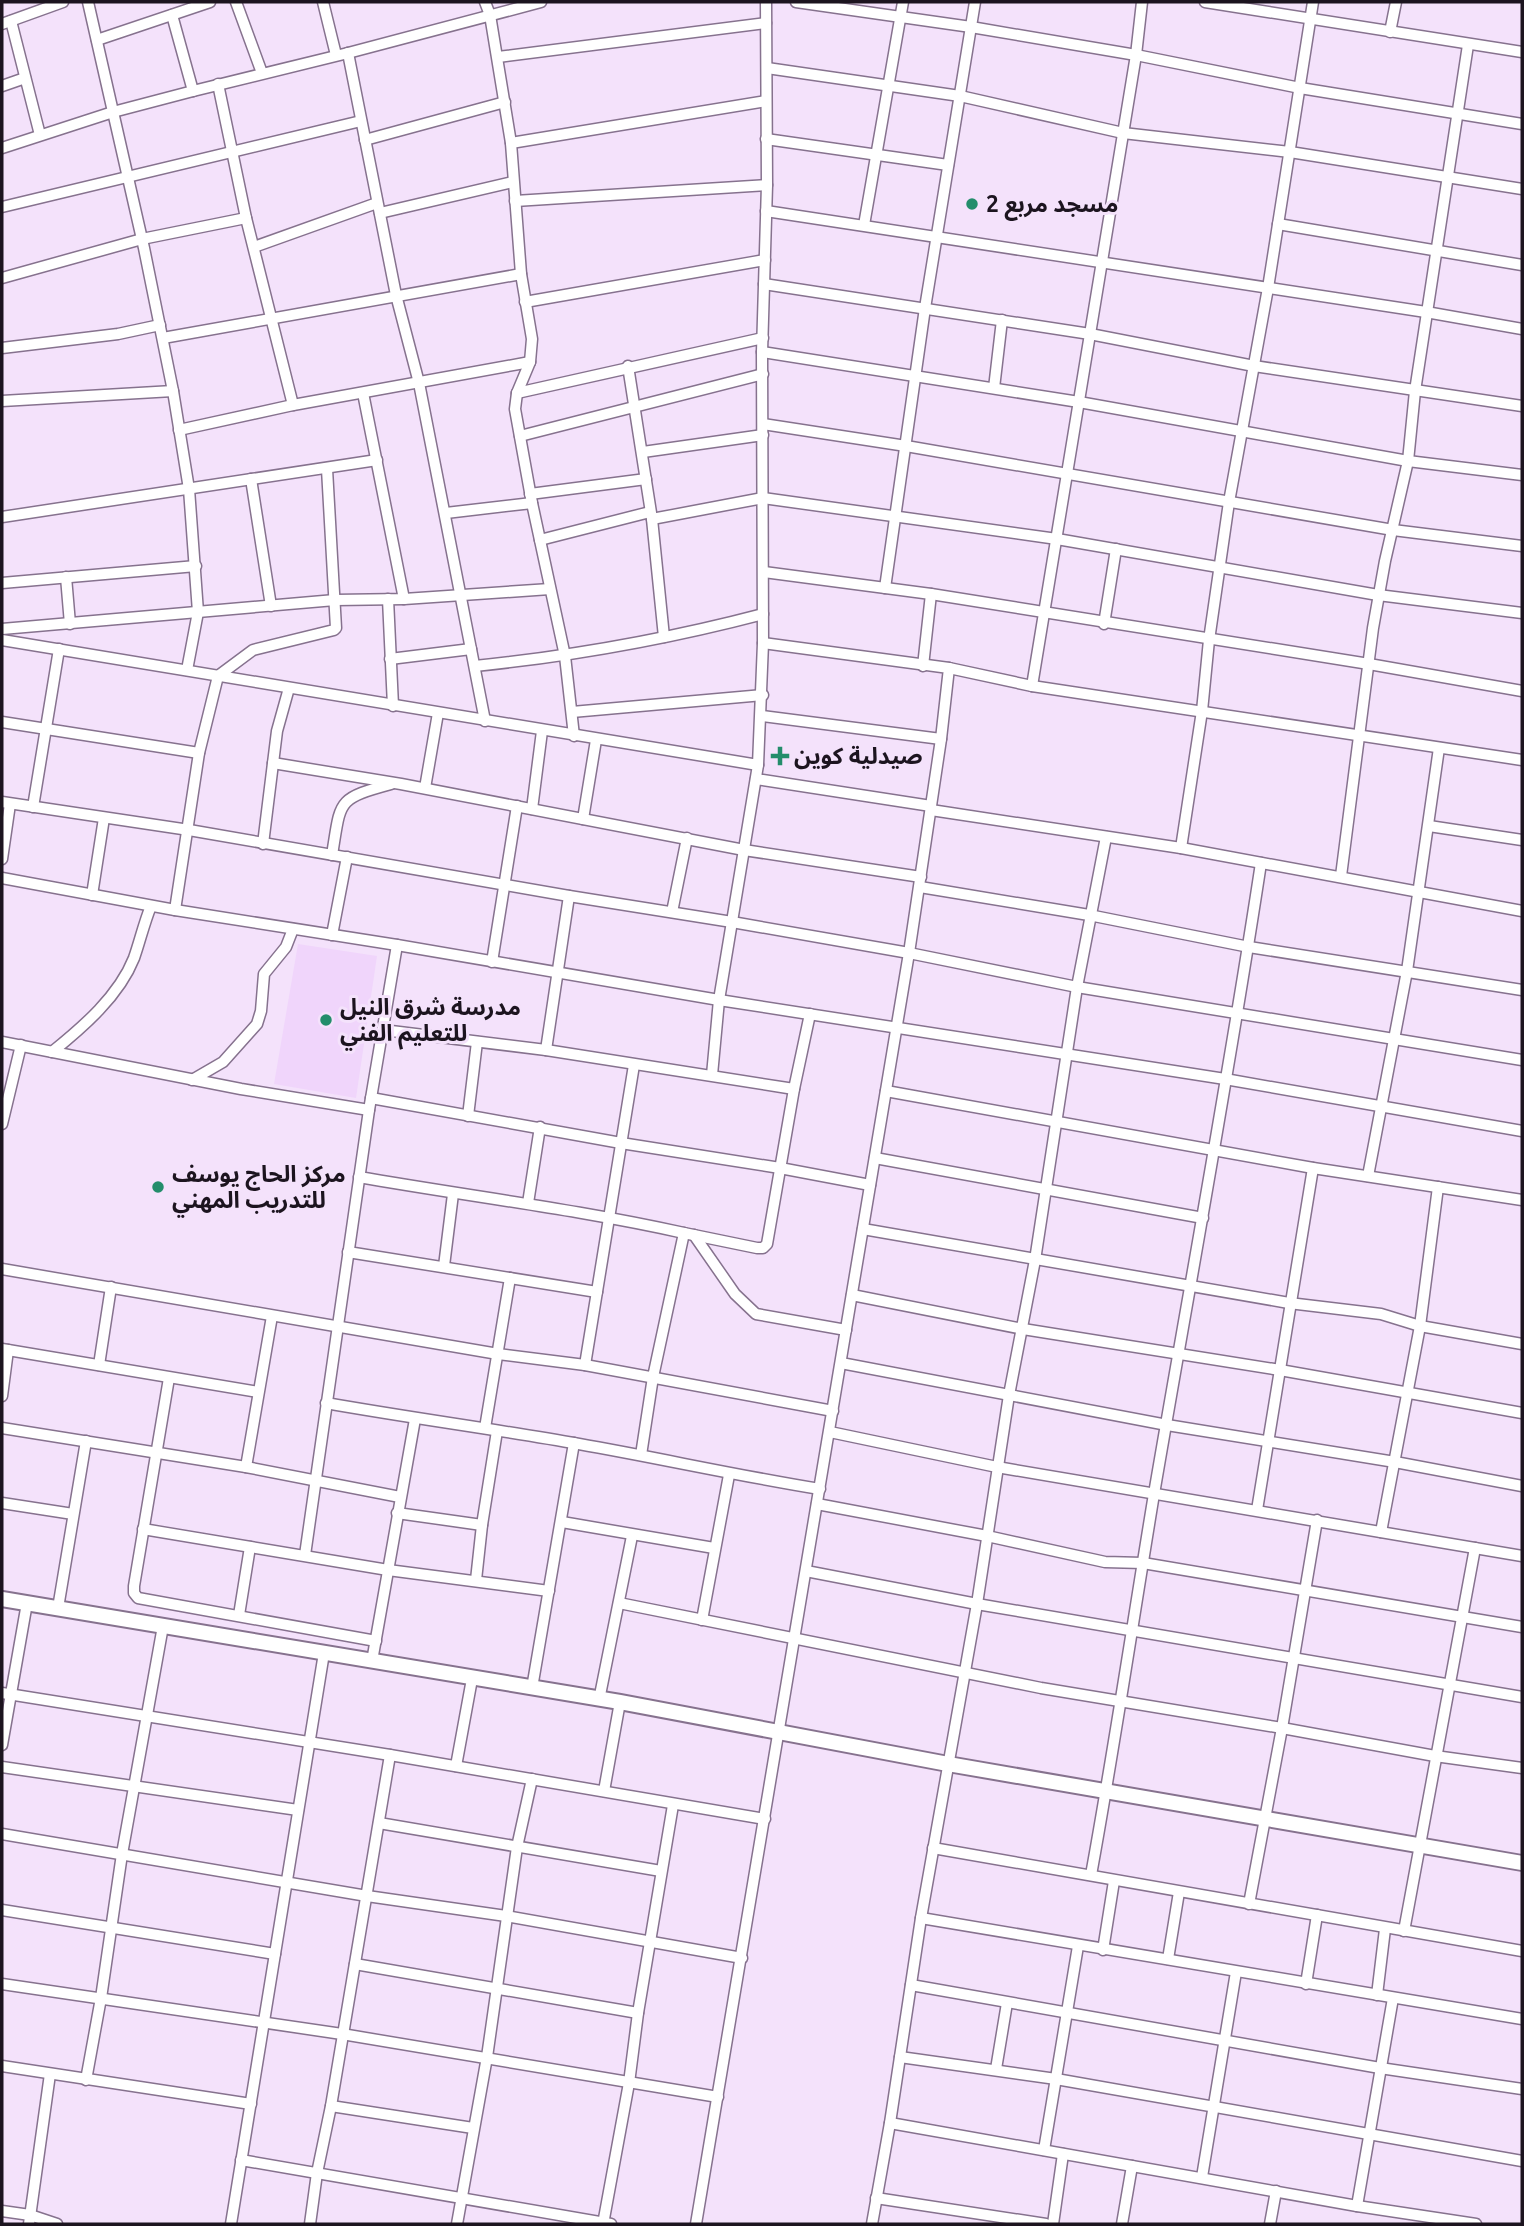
<svg xmlns="http://www.w3.org/2000/svg" width="1524" height="2226" font-family="Ubuntu,'Noto Sans Arabic',sans-serif">
  <style>
    .built { fill: #f0d5fb }
    .lines { fill: none; stroke-linecap: round; stroke-linejoin: round }
    .street-casing { stroke: #86728e; stroke-width: 13 }
    .secondary-casing { stroke: #86728e; stroke-width: 18 }
    .street { stroke: #fff; stroke-width: 10 }
    .secondary { stroke: #fff; stroke-width: 14 }
    .poi-dot { fill: #238d6b; stroke: #f4e2fb; stroke-width: 2.5 }
    .labels { text-anchor: middle; stroke-width: 6; stroke-linejoin: round; paint-order: stroke }
    .poi-label { font-size: 23px; font-weight: bold; fill: #1c141f; stroke: #f4e2fb; text-anchor: start }
  </style>
  <rect width="100%" height="100%" fill="#f4e2fb"/>
  <!-- built -->
  <path class="built" d="M298,944L377,956L356,1098L274,1084Z"/>
  <g class="lines">
    <defs>
      <g id="street">
        <path d="M88,2L144,248L173,391L189,489L198,612L187,670"/>
        <path d="M236,2L262,73"/>
        <path d="M323,2L336,55"/>
        <path d="M485,2L490,15L511,143L521,274L532,339L530,362L517,393L515,409L532,503L565,656L574,736"/>
        <path d="M796,2L971,27L1136,55L1300,88L1522,124"/>
        <path d="M1205,2L1522,52"/>
        <path d="M172,15L193,91"/>
        <path d="M11,21L40,135"/>
        <path d="M2,24L63,2"/>
        <path d="M1390,32L1396,2"/>
        <path d="M97,40L210,2"/>
        <path d="M348,53L396,295L419,383L485,721"/>
        <path d="M498,57L766,23"/>
        <path d="M767,68L960,96L1123,133L1290,152L1522,189"/>
        <path d="M218,84L246,218L293,405"/>
        <path d="M2,86L25,78"/>
        <path d="M766,139L948,165"/>
        <path d="M365,140L505,102"/>
        <path d="M511,143L766,101"/>
        <path d="M2,148L113,112L193,91L348,53L541,2"/>
        <path d="M515,201L767,185"/>
        <path d="M2,207L361,121"/>
        <path d="M766,211L1426,312L1522,329"/>
        <path d="M380,213L513,182"/>
        <path d="M1278,224L1522,265"/>
        <path d="M864,225L903,2"/>
        <path d="M254,247L377,203"/>
        <path d="M2,278L142,239L246,218"/>
        <path d="M764,284L1090,334L1254,366L1522,406"/>
        <path d="M525,302L765,260"/>
        <path d="M163,338L521,274"/>
        <path d="M2,348L118,334L160,325"/>
        <path d="M762,352L1079,402L1408,461L1522,475"/>
        <path d="M628,366L652,519L664,637"/>
        <path d="M994,388L1002,320"/>
        <path d="M363,393L404,599"/>
        <path d="M517,393L763,338"/>
        <path d="M2,401L173,391"/>
        <path d="M763,424L906,446L1393,530L1522,546"/>
        <path d="M179,430L293,405L530,362"/>
        <path d="M520,436L763,374"/>
        <path d="M643,452L763,435"/>
        <path d="M251,479L271,606"/>
        <path d="M530,494L646,479"/>
        <path d="M446,513L532,503"/>
        <path d="M2,517L377,460"/>
        <path d="M652,519L763,498L1057,539L1378,595L1522,613"/>
        <path d="M540,540L650,512"/>
        <path d="M764,572L931,594L1369,664L1522,691"/>
        <path d="M66,577L70,624"/>
        <path d="M2,583L196,566"/>
        <path d="M885,588L925,308L975,2"/>
        <path d="M388,599L393,706"/>
        <path d="M1104,624L1116,549"/>
        <path d="M2,629L335,600L404,599L550,589"/>
        <path d="M2,640L758,765L763,643L762,352L767,185L766,2"/>
        <path d="M390,659L471,649"/>
        <path d="M475,666C572,656 668,639 763,614"/>
        <path d="M923,666L931,594"/>
        <path d="M949,668L1032,686L1522,760"/>
        <path d="M1032,686L1136,55L1142,2"/>
        <path d="M572,712L763,695"/>
        <path d="M762,716L941,739"/>
        <path d="M2,722L199,753"/>
        <path d="M273,763L401,784L744,850L921,877"/>
        <path d="M756,779L931,806"/>
        <path d="M425,788L438,713"/>
        <path d="M2,802L189,830L569,896L732,922L909,953L1077,987L1522,1060"/>
        <path d="M33,807L59,649"/>
        <path d="M532,809L542,731"/>
        <path d="M931,810L1181,848L1522,911"/>
        <path d="M583,819L596,740"/>
        <path d="M1429,826L1522,840"/>
        <path d="M263,844L277,731L289,688"/>
        <path d="M1181,848L1202,711L1209,640L1229,502L1268,288L1313,2"/>
        <path d="M332,855C341,800 336,799 391,784"/>
        <path d="M2,859L10,804"/>
        <path d="M1341,876L1373,628L1385,561L1408,461L1415,391L1468,45"/>
        <path d="M2,878L175,910L397,945L719,1000L1225,1079L1522,1131"/>
        <path d="M920,887L1089,915L1249,947L1522,990"/>
        <path d="M92,895L104,818"/>
        <path d="M175,910L199,753L218,676L253,650L334,630L336,628L327,469"/>
        <path d="M672,912L687,838"/>
        <path d="M332,935L347,857"/>
        <path d="M492,962L517,806"/>
        <path d="M383,1030L546,1050L794,1089"/>
        <path d="M2,1042L241,1089L369,1110"/>
        <path d="M546,1050L569,896"/>
        <path d="M52,1052C83,1027 119,996 134,958C140,941 144,923 151,906"/>
        <path d="M712,1075L719,1000L758,765"/>
        <path d="M192,1080L223,1062L257,1024L261,1011L264,974L286,947L293,929"/>
        <path d="M886,1091L1313,1168L1522,1200"/>
        <path d="M371,1098L621,1143L780,1168L870,1185"/>
        <path d="M468,1116L477,1042"/>
        <path d="M2,1124L21,1045"/>
        <path d="M875,1158L1203,1218"/>
        <path d="M1368,1176L1407,971L1439,748"/>
        <path d="M359,1177C467,1196 576,1209 684,1233"/>
        <path d="M528,1203L540,1127"/>
        <path d="M863,1229L1289,1303L1381,1314L1420,1326L1522,1344"/>
        <path d="M694,1235L735,1294L756,1314L846,1330"/>
        <path d="M348,1252L597,1292"/>
        <path d="M444,1266L453,1194"/>
        <path d="M2,1269L498,1354L585,1365L833,1411"/>
        <path d="M852,1295L1023,1329L1280,1370L1522,1413"/>
        <path d="M2,1349L258,1392"/>
        <path d="M841,1363L1167,1425L1395,1462L1522,1486"/>
        <path d="M99,1365L111,1287"/>
        <path d="M585,1365L634,1065"/>
        <path d="M169,1378L134,1586V1593L138,1598L376,1641"/>
        <path d="M2,1396L8,1350"/>
        <path d="M326,1403C410,1418 495,1429 579,1444C659,1458 739,1476 820,1489"/>
        <path d="M2,1428L246,1467L400,1497"/>
        <path d="M485,1428L510,1278"/>
        <path d="M830,1432L997,1467L1522,1556"/>
        <path d="M641,1455L653,1377L684,1233L757,1248H763L767,1244L794,1089L810,1014"/>
        <path d="M246,1467L272,1316"/>
        <path d="M2,1503L73,1514"/>
        <path d="M817,1504L987,1536L1105,1562L1143,1563L1522,1627"/>
        <path d="M1257,1510L1313,1168"/>
        <path d="M397,1513L482,1525"/>
        <path d="M562,1522L714,1548"/>
        <path d="M143,1529L388,1570L549,1591"/>
        <path d="M1381,1532L1420,1326L1438,1187"/>
        <path d="M305,1555L369,1110L397,945"/>
        <path d="M806,1571L977,1604L1522,1697"/>
        <path d="M476,1580L482,1525L497,1431"/>
        <path d="M619,1603L1041,1688L1282,1728L1435,1756L1522,1768"/>
        <path d="M58,1608L86,1441"/>
        <path d="M239,1615L250,1547"/>
        <path d="M702,1620L729,1475"/>
        <path d="M372,1661L415,1419"/>
        <path d="M532,1688L574,1443"/>
        <path d="M2,1693L390,1755L765,1819"/>
        <path d="M599,1700L632,1536"/>
        <path d="M2,1745L27,1603"/>
        <path d="M456,1766L472,1679"/>
        <path d="M2,1767L298,1810"/>
        <path d="M604,1791L620,1702"/>
        <path d="M379,1823L661,1871"/>
        <path d="M2,1834L367,1896L506,1916L742,1958"/>
        <path d="M933,1848L1522,1951"/>
        <path d="M1091,1875C1114,1749 1133,1621 1154,1494C1190,1284 1229,1074 1261,863"/>
        <path d="M1249,1904L1282,1728L1317,1520"/>
        <path d="M2,1910L275,1954"/>
        <path d="M921,1918L1522,2019"/>
        <path d="M1404,1931L1475,1548"/>
        <path d="M1103,1950L1114,1881"/>
        <path d="M1168,1959L1179,1892"/>
        <path d="M355,1964L638,2013"/>
        <path d="M2,1984L342,2034L718,2097"/>
        <path d="M1306,1984L1317,1915"/>
        <path d="M911,1985L1380,2068L1522,2089"/>
        <path d="M1377,1995L1385,1929"/>
        <path d="M900,2057L1056,2079L1522,2161"/>
        <path d="M2,2066L251,2104"/>
        <path d="M996,2069L1007,2003"/>
        <path d="M86,2080L101,1998L122,1854L163,1626"/>
        <path d="M331,2106L473,2128"/>
        <path d="M890,2123L1357,2206L1476,2224"/>
        <path d="M1044,2150L1078,1946"/>
        <path d="M241,2160L611,2224"/>
        <path d="M1202,2177L1236,1972"/>
        <path d="M876,2198L1046,2224"/>
        <path d="M1357,2206L1393,1998"/>
        <path d="M2,2211L30,2215L57,2224"/>
        <path d="M29,2224L50,2074"/>
        <path d="M231,2224L324,1653"/>
        <path d="M310,2224L317,2173L331,2106L390,1755"/>
        <path d="M457,2224L487,2057L517,1847L532,1779"/>
        <path d="M603,2224L629,2083L638,2013L673,1805"/>
        <path d="M696,2224L909,953L941,739L949,668L763,643"/>
        <path d="M872,2224L890,2123L921,1918L977,1604L1009,1395L1035,1260L1077,987L1106,837"/>
        <path d="M1053,2224L1063,2154"/>
        <path d="M1122,2224L1132,2166"/>
        <path d="M1270,2224L1276,2191"/>
      </g>
      <path id="secondary" d="M2,1599L620,1702L948,1764L1522,1863"/>
    </defs>
    <!-- street casing -->
    <use href="#street" class="street-casing"/>
    <!-- secondary casing -->
    <use href="#secondary" class="secondary-casing"/>
    <!-- street -->
    <use href="#street" class="street"/>
    <!-- secondary -->
    <use href="#secondary" class="secondary"/>
  </g>
  <!-- markers -->
  <g class="poi-dot">
    <circle cx="972" cy="204" r="7"/>
    <path d="M776.5 745.5h7v7h7v7h-7v7h-7v-7h-7v-7h7z"/>
    <circle cx="326" cy="1020" r="7"/>
    <circle cx="158" cy="1187" r="7"/>
  </g>
  <g class="labels">
    <!-- poi labels -->
    <g class="poi-label">
      <text x="986" y="212">مسجد مربع 2</text>
      <text x="794" y="764">صيدلية كوين</text>
      <text x="340" y="1015">مدرسة شرق النيل<tspan x="340" dy="26">للتعليم الفني</tspan></text>
      <text x="172" y="1182">مركز الحاج يوسف<tspan x="172" dy="26">للتدريب المهني</tspan></text>
    </g>
  </g>
  <!-- border -->
  <rect width="1524" height="2226" fill="none" stroke="#1c141f" stroke-width="7"/>
</svg>
